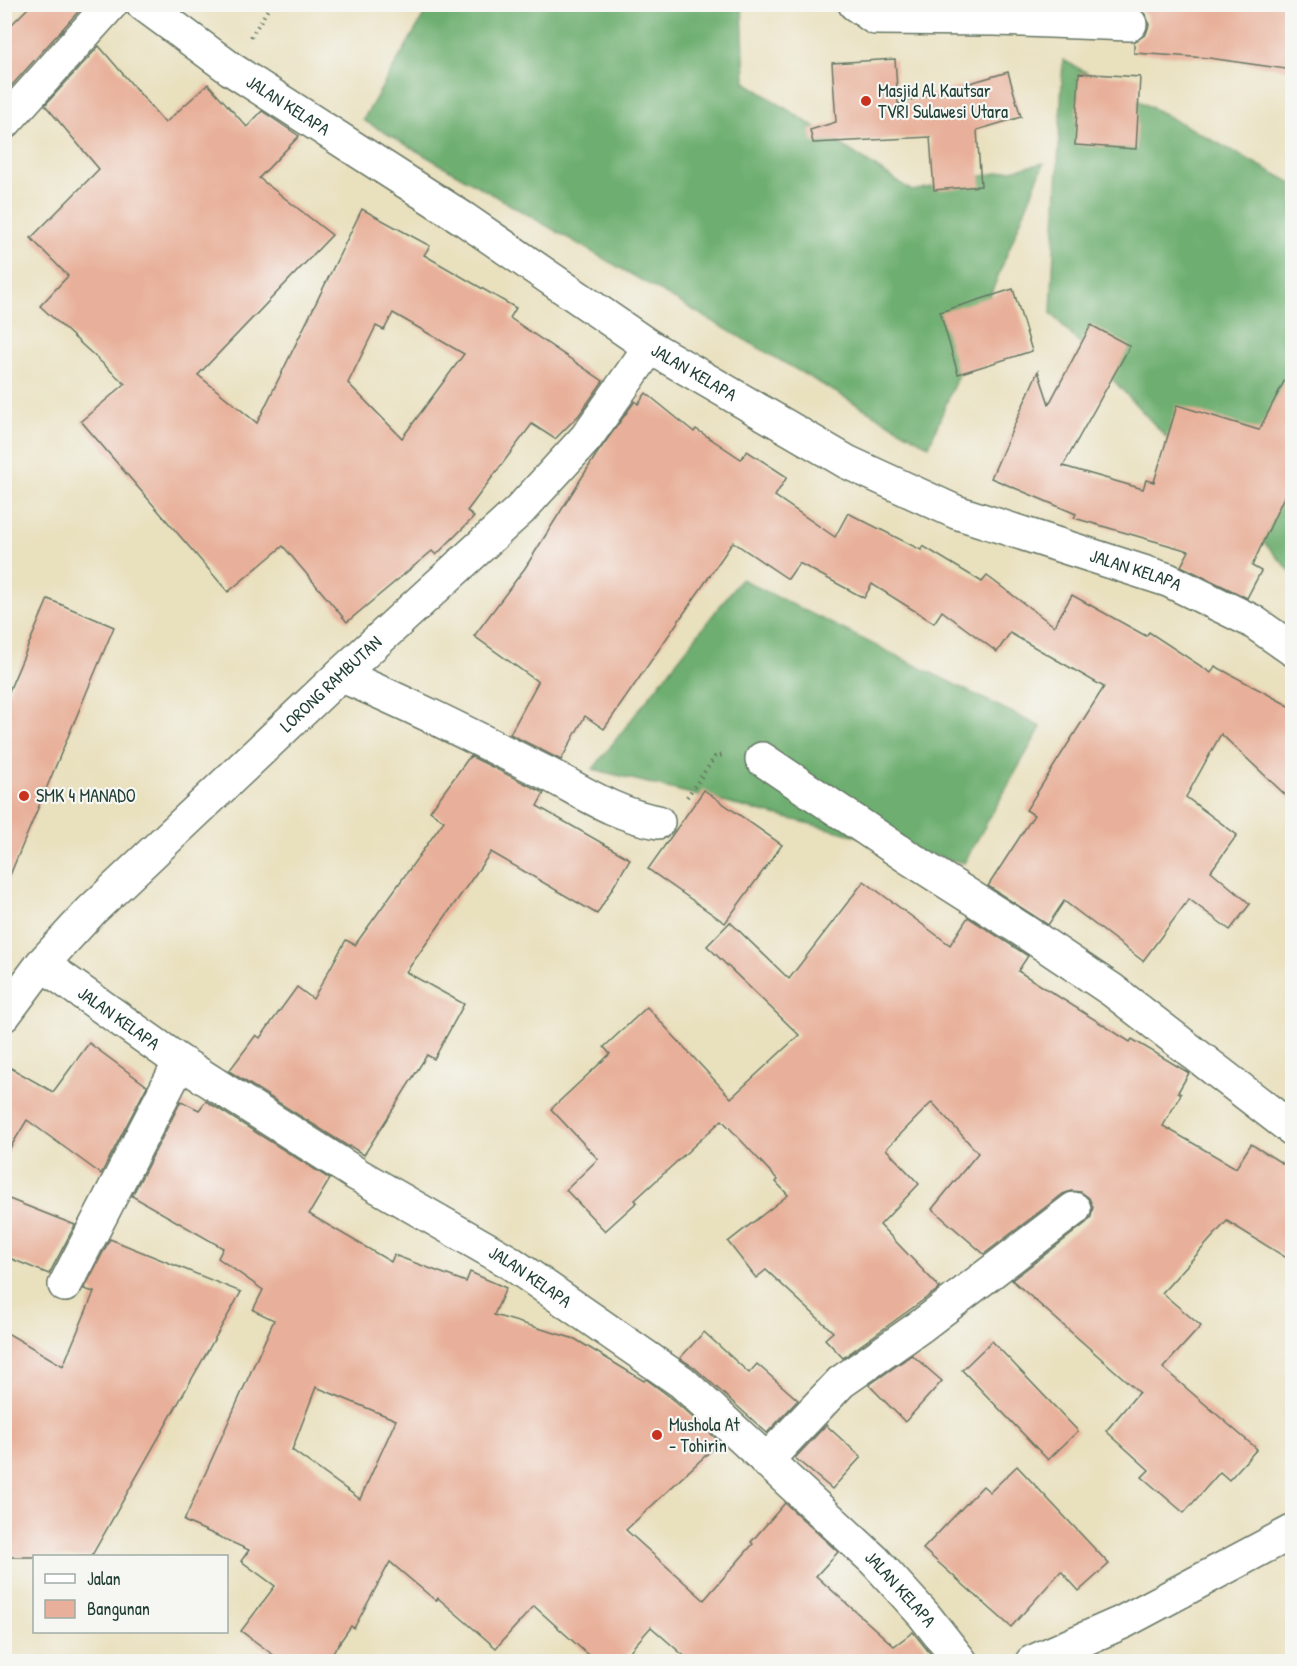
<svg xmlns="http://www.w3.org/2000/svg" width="1297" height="1666" font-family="'Patrick Hand',sans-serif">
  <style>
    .forest { fill: #6eaf71; stroke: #467652; stroke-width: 1.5 }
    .building { fill: #e8b09a; fill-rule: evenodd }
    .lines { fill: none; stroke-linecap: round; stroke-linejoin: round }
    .street-casing { stroke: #667664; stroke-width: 36 }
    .path { stroke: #667664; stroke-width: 4; stroke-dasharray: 1.5 4.5; stroke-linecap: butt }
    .street { stroke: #fff; stroke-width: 33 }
    .poi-dot { fill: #c8321e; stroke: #f6f6f2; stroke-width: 2 }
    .labels { text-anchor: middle; stroke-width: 4.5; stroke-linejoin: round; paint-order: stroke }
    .poi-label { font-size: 18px; fill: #1f3d34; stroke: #f6f6f2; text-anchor: start }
    .street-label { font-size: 18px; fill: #1f3d34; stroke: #f6f6f2 }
  </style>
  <rect width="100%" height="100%" fill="#f6f6f2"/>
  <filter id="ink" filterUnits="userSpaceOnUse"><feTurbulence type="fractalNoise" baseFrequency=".0167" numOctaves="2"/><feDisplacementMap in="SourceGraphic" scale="12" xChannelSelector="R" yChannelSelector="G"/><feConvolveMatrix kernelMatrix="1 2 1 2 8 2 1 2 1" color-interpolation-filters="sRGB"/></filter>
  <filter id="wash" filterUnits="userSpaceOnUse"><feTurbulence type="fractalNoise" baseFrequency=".008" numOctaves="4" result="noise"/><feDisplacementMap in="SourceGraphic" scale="24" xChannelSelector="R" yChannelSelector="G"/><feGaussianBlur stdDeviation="1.35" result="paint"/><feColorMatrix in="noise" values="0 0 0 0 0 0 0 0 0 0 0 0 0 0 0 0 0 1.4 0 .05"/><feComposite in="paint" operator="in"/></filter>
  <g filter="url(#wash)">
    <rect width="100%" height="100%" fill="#e9e0be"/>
    <!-- forest -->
    <g class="forest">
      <path d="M430,5H742L745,82L912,191L1044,163L929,446L363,120Z"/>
      <path d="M1063,60L1292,183V573L1051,313Z"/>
      <path d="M741,579L1041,727L964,863L593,769Z"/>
    </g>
    <g id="blocks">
      <!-- building -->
      <g class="building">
        <path d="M32,4H85L4,94V32Z"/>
        <path d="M1137,4H1293V70L1209,58L1134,53V42L1146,34L1149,25L1146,15L1136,7Z"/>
        <path d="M99,46L165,123L208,84L247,127L262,111L299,136L259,178L332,235L198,375L257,423L362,209L430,246L424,255L516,308L510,318L603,381L579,415L555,439L532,424L467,511L474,517L436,555L432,551L347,622L283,546L228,592L81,421L125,384L40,306L68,276L31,238L99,169L45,105ZM393,313L464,354L402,438L348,383L376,326L384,330Z"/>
        <path d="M895,59L898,104L1008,72L1021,117L977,130L981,186L934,190L930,137L813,143L810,130L836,122L832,63Z"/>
        <path d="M1079,73L1140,77L1136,149L1075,145Z"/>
        <path d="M1013,289L1032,351L958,374L940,312Z"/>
        <path d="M1091,325L1130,346L1063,466L1143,489L1146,480L1154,482L1177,405L1259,430L1293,364V477L1252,566L1261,571L1247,598L1181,566L1189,551L1074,518L1076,514L991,478L1038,371L1049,404Z"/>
        <path d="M646,393L694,432L696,429L741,459L747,451L787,477L775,496L835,537L848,513L921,550L923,546L982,582L987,576L1054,626L1072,595L1146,636L1149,632L1211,673L1215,666L1293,708V802L1221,734L1186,797L1237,835L1211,871L1250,904L1230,930L1189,899L1143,961L1064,901L1048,925L988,886L1034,815L1026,810L1104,687L1010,633L997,652L942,611L934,623L872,584L864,598L799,563L788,579L733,542L604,729L585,716L561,760L510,734L538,682L474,636L525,568L596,455L635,401L638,404Z"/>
        <path d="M48,599L114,627L5,887L4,703Z"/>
        <path d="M470,756L544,793L537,806L630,859L597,914L491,852L406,972L464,1004L434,1059L427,1055L364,1155L350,1146L349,1147L229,1071L256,1035L260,1038L297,987L313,999L346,940L355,945L444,821L430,811Z"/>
        <path d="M704,790L782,845L725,923L648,869Z"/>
        <path d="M864,881L950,945L968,917L1028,956L1018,971L1130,1042L1132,1039L1189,1073L1178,1092L1181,1094L1163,1126L1236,1168L1251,1144L1293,1170V1262L1227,1221L1162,1293L1201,1326L1163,1368L1257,1449L1229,1480L1220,1472L1184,1513L1142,1477L1149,1470L1106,1431L1139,1392L1012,1280L1086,1223L1091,1217L1093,1207L1089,1198L1081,1192L1071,1191L1063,1194L984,1254L932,1209L978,1153L932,1102L886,1149L919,1184L880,1225L940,1288L843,1358L825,1339L833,1332L766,1270L756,1278L728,1242L788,1195L776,1182L778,1180L722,1120L635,1200L637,1202L605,1231L566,1190L598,1159L551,1109L610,1054L604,1047L647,1007L731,1098L799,1035L707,946L730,922L789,979Z"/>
        <path d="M89,1043L147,1086L101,1174L27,1120L4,1158V1064L53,1092Z"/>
        <path d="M181,1101L199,1110L206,1101L330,1179L309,1214L391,1262L394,1255L466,1282L470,1272L506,1288L494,1315L575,1339L644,1381L646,1379L670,1397L720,1442L626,1530L704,1600L753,1544L751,1542L785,1503L838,1552L816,1576L894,1646L913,1632L937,1662H691L651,1627L620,1662H596L534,1606L496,1648L438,1598L436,1601L390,1562L354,1628L351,1626L326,1662H283L241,1631L275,1586L241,1561L249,1550L184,1521L274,1320L253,1310L263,1290L218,1258L223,1248L132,1196ZM316,1387L396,1420L360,1499L292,1450Z"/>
        <path d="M4,1197L75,1225L49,1274L4,1256Z"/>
        <path d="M110,1239L241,1292L91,1557H4V1331L63,1366L94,1292L84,1289Z"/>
        <path d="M704,1332L749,1373L757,1364L798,1400L767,1433L695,1368L680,1358Z"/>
        <path d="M992,1341L1078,1431L1048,1460L962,1370Z"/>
        <path d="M912,1355L942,1381L905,1422L869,1385Z"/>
        <path d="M826,1425L861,1457L832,1489L795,1458Z"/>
        <path d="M1017,1466L1109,1564L1079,1591L1061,1571L1011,1627L923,1549L983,1486L990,1492Z"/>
      </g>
    </g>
  </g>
  <g filter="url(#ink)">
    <use href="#blocks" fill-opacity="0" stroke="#667664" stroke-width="1.5"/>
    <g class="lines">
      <defs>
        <g id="street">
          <path id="s1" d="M143,4L231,69L464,219L650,347L847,462L956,512L1168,580L1252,621L1292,649"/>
          <path d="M855,4L875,18L995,19L1130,24"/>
          <path d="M4,123L111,4"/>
          <path d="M340,675C410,704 478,739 546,773C583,792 616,815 658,822"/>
          <path d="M762,759L908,857L1021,929L1112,990L1292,1129"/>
          <path id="s2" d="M42,964L180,1062L358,1175L508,1261L682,1382L875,1561L924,1615L961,1662"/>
          <path id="s3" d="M4,1015L42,964L91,911L340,675L520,510L586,438L650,347"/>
          <path d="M65,1285L180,1062"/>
          <path d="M766,1461L841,1382L921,1326L1074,1209"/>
          <path d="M1032,1662L1123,1622L1292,1532"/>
        </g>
      </defs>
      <!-- street casing -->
      <use href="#street" class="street-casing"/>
      <!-- path -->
      <g class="path">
        <path d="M251,37L271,4"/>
        <path d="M687,797L715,757L724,755"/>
      </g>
      <!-- street -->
      <use href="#street" class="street"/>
    </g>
  </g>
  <!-- markers -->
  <g class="poi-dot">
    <circle cx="866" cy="101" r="6"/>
    <circle cx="24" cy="796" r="6"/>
    <circle cx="657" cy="1435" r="6"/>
  </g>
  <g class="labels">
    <!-- poi labels -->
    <g class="poi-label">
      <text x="878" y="97">Masjid Al Kautsar<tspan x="878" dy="21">TVRI Sulawesi Utara</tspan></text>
      <text x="36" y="802">SMK 4 MANADO</text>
      <text x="669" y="1431">Mushola At<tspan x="669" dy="21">- Tohirin</tspan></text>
    </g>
    <!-- street labels -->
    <g class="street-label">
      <text dy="6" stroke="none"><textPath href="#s1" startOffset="177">JALAN KELAPA</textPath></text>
      <text dy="6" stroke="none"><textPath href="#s1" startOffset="663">JALAN KELAPA</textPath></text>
      <text dy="6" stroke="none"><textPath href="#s1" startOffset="1149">JALAN KELAPA</textPath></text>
      <text dy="6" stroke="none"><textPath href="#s3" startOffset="466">LORONG RAMBUTAN</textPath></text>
      <text dy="6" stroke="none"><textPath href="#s2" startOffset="94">JALAN KELAPA</textPath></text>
      <text dy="6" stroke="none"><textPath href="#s2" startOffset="580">JALAN KELAPA</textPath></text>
      <text dy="6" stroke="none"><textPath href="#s2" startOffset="1066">JALAN KELAPA</textPath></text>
    </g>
  </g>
  <!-- margin -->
  <rect width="1297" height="1666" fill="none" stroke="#f6f6f2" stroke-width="24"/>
  <!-- legend -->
  <rect x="33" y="1555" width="195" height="78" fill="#f6f6f2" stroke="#a0aca6" stroke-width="1.5"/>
  <rect x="45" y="1574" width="30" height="9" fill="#ffffff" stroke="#a0aca6" stroke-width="1.5"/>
  <text x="87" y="1585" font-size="18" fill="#1f3d34">Jalan</text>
  <rect x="45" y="1600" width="30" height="18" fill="#e8b09a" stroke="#a0aca6" stroke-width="1.5"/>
  <text x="87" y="1615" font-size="18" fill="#1f3d34">Bangunan</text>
</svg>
